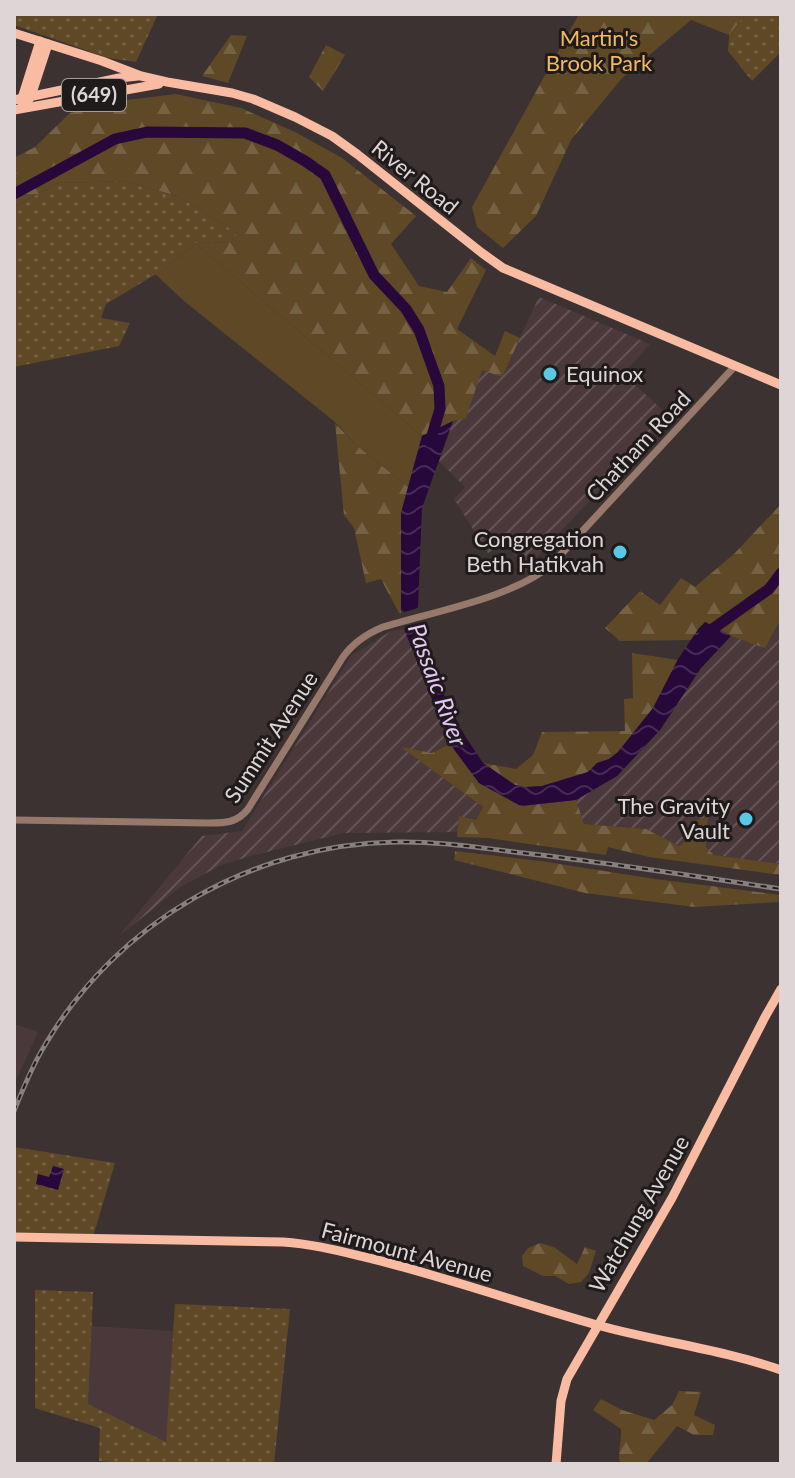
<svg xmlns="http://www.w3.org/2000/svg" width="795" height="1478" font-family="Lato,sans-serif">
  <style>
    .built { fill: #4b383a }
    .industrial { fill: url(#industrial-furrows) }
    .grass { fill: #5e4826 }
    .forest { fill: url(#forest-firs) }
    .park { fill: url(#park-dots) }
    .water { fill: url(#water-waves) }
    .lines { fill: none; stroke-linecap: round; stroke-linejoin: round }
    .river { stroke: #28073a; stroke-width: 11 }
    .minor { stroke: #97796c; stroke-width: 7 }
    .major { stroke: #f9bca2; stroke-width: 9 }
    .rail-casing { stroke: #897f7f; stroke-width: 5 }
    .rail { stroke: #201b1b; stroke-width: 2; stroke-dasharray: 6; stroke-linecap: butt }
    .poi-dot { fill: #59c8e5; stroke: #201b1b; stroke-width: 3 }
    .labels { text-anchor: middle; stroke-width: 6; stroke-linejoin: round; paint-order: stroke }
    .shield { fill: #201b1b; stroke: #a59e9e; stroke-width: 2 }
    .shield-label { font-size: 20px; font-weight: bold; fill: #ded6d6 }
    .park-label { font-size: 22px; fill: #f3b962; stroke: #201b1b }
    .street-label { font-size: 22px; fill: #ded6d6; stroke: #201b1b }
    .poi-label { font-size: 22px; fill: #ded6d6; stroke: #201b1b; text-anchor: end }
    .water-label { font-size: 24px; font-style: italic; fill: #e5c8f9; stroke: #201b1b }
  </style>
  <defs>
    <pattern id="industrial-furrows" width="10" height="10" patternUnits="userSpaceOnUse" patternTransform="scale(2)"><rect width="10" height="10" fill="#4b383a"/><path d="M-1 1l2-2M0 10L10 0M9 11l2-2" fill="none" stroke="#645456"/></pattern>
    <pattern id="forest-firs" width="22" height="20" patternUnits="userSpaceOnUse" patternTransform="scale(2)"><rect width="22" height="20" fill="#5e4826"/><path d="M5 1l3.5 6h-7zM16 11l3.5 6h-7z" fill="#756245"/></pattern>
    <pattern id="park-dots" width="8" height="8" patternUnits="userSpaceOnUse" patternTransform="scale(2)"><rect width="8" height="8" fill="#5e4826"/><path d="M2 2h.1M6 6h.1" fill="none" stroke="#756245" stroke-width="1.8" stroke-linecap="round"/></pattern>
    <pattern id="water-waves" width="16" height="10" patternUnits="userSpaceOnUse" patternTransform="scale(2)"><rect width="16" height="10" fill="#28073a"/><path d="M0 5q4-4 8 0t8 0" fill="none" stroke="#472a56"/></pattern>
  </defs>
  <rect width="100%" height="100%" fill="#3d3232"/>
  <!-- built -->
  <g class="built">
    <path d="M14,1024L38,1032L14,1085Z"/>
    <path d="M35,1290L93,1292L92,1326L173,1331L175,1304L290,1309L274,1464H137L99,1461L100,1428L35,1408Z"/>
  </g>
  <!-- industrial -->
  <g class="industrial">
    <path d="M539,297L650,344L623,374L669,416L534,560L523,565L505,544L488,553L454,499L465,487L439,461L453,421L466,417L482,369L502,376Z"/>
    <path d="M781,618V864L715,855L706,848L708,817L689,822L695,834L679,846L646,829L584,824L576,800L617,776L660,730L701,668L731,636L765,647Z"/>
    <path d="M404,629L450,744L432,753L403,748L483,807L476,820L459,816L458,832L343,833L251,856L221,865L179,888L118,937L202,836L242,831L351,656L391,631Z"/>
  </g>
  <!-- grass -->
  <path class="grass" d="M195,243L422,436L408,487L355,444L335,422L184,301L155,274L166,268Z"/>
  <!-- forest -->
  <g class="forest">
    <path d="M579,14H746L729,35L691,20L622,78L571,140L536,216L503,248L477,227L472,207Z"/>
    <path d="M231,35L247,36L228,83L202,76Z"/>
    <path d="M326,45L345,55L323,91L309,77Z"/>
    <path d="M176,94L241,108L297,133L342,158L416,216L391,244L419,286L447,292L471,258L486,270L457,329L495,356L505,331L520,338L502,377L482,370L466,418L453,421L422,436L195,243L231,242L237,233L177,196L124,181L59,183L14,207V158L35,147L70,113L127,100Z"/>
    <path d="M335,423L355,444L408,487L401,513V613H399L381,579L366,583L354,528L344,515Z"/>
    <path d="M781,504V618L765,648L731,636L706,622L691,640L620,641L605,628L640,591L660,605L681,578L695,587L735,553Z"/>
    <path d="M632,653L678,660L653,708L618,752L609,759L597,763L588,772L542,786L526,787L515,785L483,763L516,769L533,755L542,732L625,731L624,699L633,698Z"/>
    <path d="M450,744L479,783L521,806L576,800L584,824L646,829L679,846L695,834L688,823L708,817L706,847L714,855L781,864V875L649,857L608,847L606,855L488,838L457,837L459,816L476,820L483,807L401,747L432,753Z"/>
    <path d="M455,851L541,861L655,879L781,895V902L694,907L585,893L454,860Z"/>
    <path d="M540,1243L554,1247L577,1264L585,1247L596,1251L589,1273L581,1282L569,1284L555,1276H543L523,1266L522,1256L528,1248Z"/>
    <path d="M679,1391L701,1392L694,1415L715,1425L713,1435H694L677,1426L646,1464H620C617,1453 622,1441 621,1429L593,1410L601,1399L622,1410L654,1420L672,1405Z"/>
  </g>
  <!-- park -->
  <g class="park">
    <path d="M14,14H158L136,62L108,58L14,25Z"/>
    <path d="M746,14H781V52L752,81L728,51L729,35Z"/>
    <path d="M124,181L177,196L237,233L231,242L195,243L166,268L106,304L101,318L130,323L119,346L14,367V207L59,183Z"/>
    <path d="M14,1147L115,1163L93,1237L14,1236Z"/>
    <path d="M35,1290L93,1292L88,1404L166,1442L175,1304L290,1309L274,1464H137L99,1461L100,1428L35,1408Z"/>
  </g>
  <!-- water -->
  <g class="water">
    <path d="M453,421L422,508L418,608L401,613V513L422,436Z"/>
    <path d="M705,622L731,636L701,668L660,730L617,776L576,800L521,806L479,783L450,744L404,629L416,625L442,691L465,736L483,763L515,785L526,787L542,786L588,772L597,763L609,759L618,752L653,708L678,659L699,628Z"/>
    <path d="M53,1166L64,1169L58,1190L36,1184L38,1174L49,1177Z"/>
  </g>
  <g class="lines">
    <!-- river -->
    <g class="river">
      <path d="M14,194L115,139L147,132L245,133L277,145L305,161L325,175L374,275L406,309L419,330L439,386L440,409L430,442"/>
      <path d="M704,635L769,589L781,573"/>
    </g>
    <!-- minor -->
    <path class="minor" d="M14,820L209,823C225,823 237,823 248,809L343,657C353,643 366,634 383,627C431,612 517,597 553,563L735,366"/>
    <!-- major -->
    <g class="major">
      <path d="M14,33L102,61L141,76L167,82L232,93L253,99L295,117L332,136L357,154L482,253L503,268L781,385"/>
      <path d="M14,100L119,78L138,76"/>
      <path d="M28,101L31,96L48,44"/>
      <path d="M22,103V98L40,41"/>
      <path d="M14,110L159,84"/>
      <path d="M14,1237L283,1242C314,1244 343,1252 373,1259C449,1278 522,1304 597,1325C658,1342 721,1349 781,1370"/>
      <path d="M556,1464L561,1401L567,1379L672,1198L765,1017L781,989"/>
    </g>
    <defs>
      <path id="rail" d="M14,1111C23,1089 32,1066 45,1045C117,922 253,844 396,842C438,841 481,848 523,853C609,863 695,876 781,889"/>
    </defs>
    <!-- rail casing -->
    <use href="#rail" class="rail-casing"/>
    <!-- rail -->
    <use href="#rail" class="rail"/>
  </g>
  <!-- markers -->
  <g class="poi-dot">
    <circle cx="550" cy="374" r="8"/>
    <circle cx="620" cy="552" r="8"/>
    <circle cx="746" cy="819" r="8"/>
  </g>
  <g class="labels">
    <!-- shield labels -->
    <rect class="shield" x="62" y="79" width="64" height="32" rx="6"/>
    <g class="shield-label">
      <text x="94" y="102">(649)</text>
    </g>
    <!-- park labels -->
    <g class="park-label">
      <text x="599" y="46">Martin's<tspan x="599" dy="25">Brook Park</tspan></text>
    </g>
    <!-- street labels -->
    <g class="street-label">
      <text transform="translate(415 177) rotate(39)" y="8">River Road</text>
      <text transform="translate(638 446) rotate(-47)" y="8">Chatham Road</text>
      <text transform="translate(271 737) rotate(-57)" y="8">Summit Avenue</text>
      <text transform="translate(639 1214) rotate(-60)" y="8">Watchung Avenue</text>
      <text transform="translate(407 1252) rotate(15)" y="8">Fairmount Avenue</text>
    </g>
    <!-- poi labels -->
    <g class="poi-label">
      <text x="566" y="382" text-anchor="start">Equinox</text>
      <text x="604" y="547">Congregation<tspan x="604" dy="25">Beth Hatikvah</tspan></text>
      <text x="730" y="814">The Gravity<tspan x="730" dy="25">Vault</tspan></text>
    </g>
    <!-- water labels -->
    <g class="water-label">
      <text transform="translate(437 685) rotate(70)" y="8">Passaic River</text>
    </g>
  </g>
  <!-- border -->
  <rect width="795" height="1478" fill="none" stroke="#ded6d6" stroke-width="32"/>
</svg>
